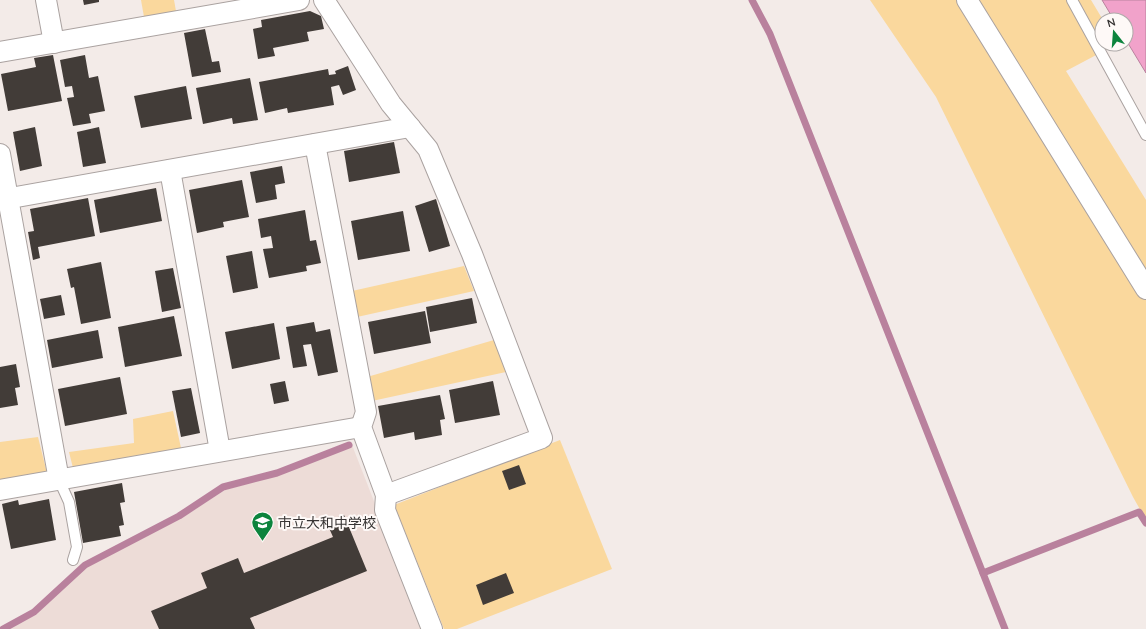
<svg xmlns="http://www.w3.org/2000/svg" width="1146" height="629" font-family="Quicksand,'Noto Sans JP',sans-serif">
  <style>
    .built { fill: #eddcd7 }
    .green { fill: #fad89d }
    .water { fill: #f1a2ca; stroke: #b9819d }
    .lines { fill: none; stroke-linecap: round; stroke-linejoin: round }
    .stream { stroke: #b9819d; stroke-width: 7 }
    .building { fill: #423c38 }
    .service-casing { stroke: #aaa2a0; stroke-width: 12 }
    .minor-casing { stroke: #aaa2a0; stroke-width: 22 }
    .service { stroke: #fff; stroke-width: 10 }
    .minor { stroke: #fff; stroke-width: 20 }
    .labels { text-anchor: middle; stroke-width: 4; stroke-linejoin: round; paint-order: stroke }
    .poi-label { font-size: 14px; fill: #373433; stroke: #fef9f7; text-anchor: start }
  </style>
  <rect width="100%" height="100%" fill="#f3ebe8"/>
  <!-- built -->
  <path class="built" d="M352,445L424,629H8L35,615L85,568L180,519L225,490L276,476Z"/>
  <!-- green -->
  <g class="green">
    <path d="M141,0H174L176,11L144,17Z"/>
    <path d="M870,0H1091L1103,20L1102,44H1117L1066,71L1146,200V520L1133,497L936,97Z"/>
    <path d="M464,266L474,291L357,317L352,291Z"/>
    <path d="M494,340L506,372L372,401L367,377Z"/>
    <path d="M173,411L181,448L73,468L69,452L134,443L133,419Z"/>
    <path d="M38,437L47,473L0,481V442Z"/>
    <path d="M560,440L612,569L457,629H444L394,505Z"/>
  </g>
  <!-- water -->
  <path class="water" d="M1102,0H1146V73L1126,40V20H1114Z"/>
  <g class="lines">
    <!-- stream -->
    <g class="stream">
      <path d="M752,0L770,34L1005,629"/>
      <path d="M983,573L1139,512L1146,523"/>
      <path d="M3,629L34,612L85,565L179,516L223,487L277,473L349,445"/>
    </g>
  </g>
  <!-- building -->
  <g class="building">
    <path d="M83,0H99V2L84,5Z"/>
    <path d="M310,11L321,16L324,29L307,32L309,41L273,48L275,56L258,59L253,29L262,27L261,20Z"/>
    <path d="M205,29L212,62L219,61L221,72L192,77L184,33Z"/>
    <path d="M53,55L62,101L8,111L1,74L36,67L34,58Z"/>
    <path d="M85,55L89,78L98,76L105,111L89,114L91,123L73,126L67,98L74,97L72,86L65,87L60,60Z"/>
    <path d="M348,66L356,90L343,95L339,85L331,87L334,105L288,113L287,108L265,113L259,82L328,69L329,75L336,74L335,71Z"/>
    <path d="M250,78L258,120L233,124L232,118L203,124L196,88Z"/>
    <path d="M186,86L192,119L141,128L134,96Z"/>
    <path d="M35,127L42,166L20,171L13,132Z"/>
    <path d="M99,127L106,163L83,167L77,132Z"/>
    <path d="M394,142L400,173L349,182L344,151Z"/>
    <path d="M282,166L285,183L275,185L277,199L256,203L250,172Z"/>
    <path d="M242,180L249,217L223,222L224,227L197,233L189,190Z"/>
    <path d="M156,188L162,221L100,233L94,200Z"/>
    <path d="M88,198L95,236L38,247L40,258L33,260L28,232L34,231L30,209Z"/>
    <path d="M436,199L450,246L429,252L415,206Z"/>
    <path d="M305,210L310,241L316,240L321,263L306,266L307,271L269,278L263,249L273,248L271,236L261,238L258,219Z"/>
    <path d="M403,211L410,251L358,260L351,221Z"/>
    <path d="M252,251L258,288L233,293L226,256Z"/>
    <path d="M101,262L111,318L81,324L74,287L71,288L67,269Z"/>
    <path d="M173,268L181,308L162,312L155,271Z"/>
    <path d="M61,295L65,315L44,319L40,299Z"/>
    <path d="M472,298L477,323L430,332L426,307Z"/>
    <path d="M425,311L431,343L374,354L368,322Z"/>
    <path d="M174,316L182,356L125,367L118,327Z"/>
    <path d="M314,322L316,332L330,329L338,372L318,376L311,344L303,345L307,366L293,368L286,327Z"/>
    <path d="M274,323L280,359L232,369L225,332Z"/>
    <path d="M98,330L103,358L52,368L47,340Z"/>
    <path d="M16,364L20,387L15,388L18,405L0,408V367Z"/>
    <path d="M120,377L127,414L65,426L58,389Z"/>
    <path d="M285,381L289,401L274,404L270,384Z"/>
    <path d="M493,381L500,415L455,423L449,390Z"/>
    <path d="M191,388L200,433L181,437L172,391Z"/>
    <path d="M440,395L445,419L440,420L442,435L415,440L414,432L384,438L378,406Z"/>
    <path d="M519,465L526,484L509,490L502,471Z"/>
    <path d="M122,483L125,502L120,503L124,525L119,526L121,536L83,543L74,492Z"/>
    <path d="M49,499L56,540L11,549L2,504L18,500L19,505Z"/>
    <path d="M344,515L367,571L250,618L255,629H159L151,611L207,588L201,573L238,558L244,573L333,537L326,521Z"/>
    <path d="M506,573L514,593L483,605L476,585Z"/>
  </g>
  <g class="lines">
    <defs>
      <g id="service">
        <path d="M1072,0L1146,135"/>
        <path d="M59,480L69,502L77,547L73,560"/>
      </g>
      <g id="minor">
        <path d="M46,0L54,43"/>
        <path d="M324,0L391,104L428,149L472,254L542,438L386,495"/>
        <path d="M967,0L1146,289"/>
        <path d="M0,52L299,0"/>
        <path d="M315,144L366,412L361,427L386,495L385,510L432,629"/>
        <path d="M0,154L59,480"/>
        <path d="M170,170L220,451"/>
        <path d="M0,200L410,127"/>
        <path d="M0,490L361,427"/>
      </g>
    </defs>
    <!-- service casing -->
    <use href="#service" class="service-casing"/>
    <!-- minor casing -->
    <use href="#minor" class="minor-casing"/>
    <!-- service -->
    <use href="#service" class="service"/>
    <!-- minor -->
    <use href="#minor" class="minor"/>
  </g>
  <!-- icons -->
  <defs>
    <symbol id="school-pin" viewBox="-11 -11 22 30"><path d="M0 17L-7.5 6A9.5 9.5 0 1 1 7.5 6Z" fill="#0c843d" stroke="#fef9f7"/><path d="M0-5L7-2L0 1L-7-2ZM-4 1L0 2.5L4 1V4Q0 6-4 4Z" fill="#fff"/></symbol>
  </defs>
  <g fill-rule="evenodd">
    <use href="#school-pin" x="250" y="510" width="25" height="34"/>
  </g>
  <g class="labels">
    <!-- poi labels -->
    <g class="poi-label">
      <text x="278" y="528">市立大和中学校</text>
    </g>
  </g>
  <!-- north arrow -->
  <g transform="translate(1114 32) rotate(343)"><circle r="19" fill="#fef9f7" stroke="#aeaaa9"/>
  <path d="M0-3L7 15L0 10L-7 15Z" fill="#0c843d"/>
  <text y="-6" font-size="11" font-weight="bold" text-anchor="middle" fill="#373433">N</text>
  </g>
</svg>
